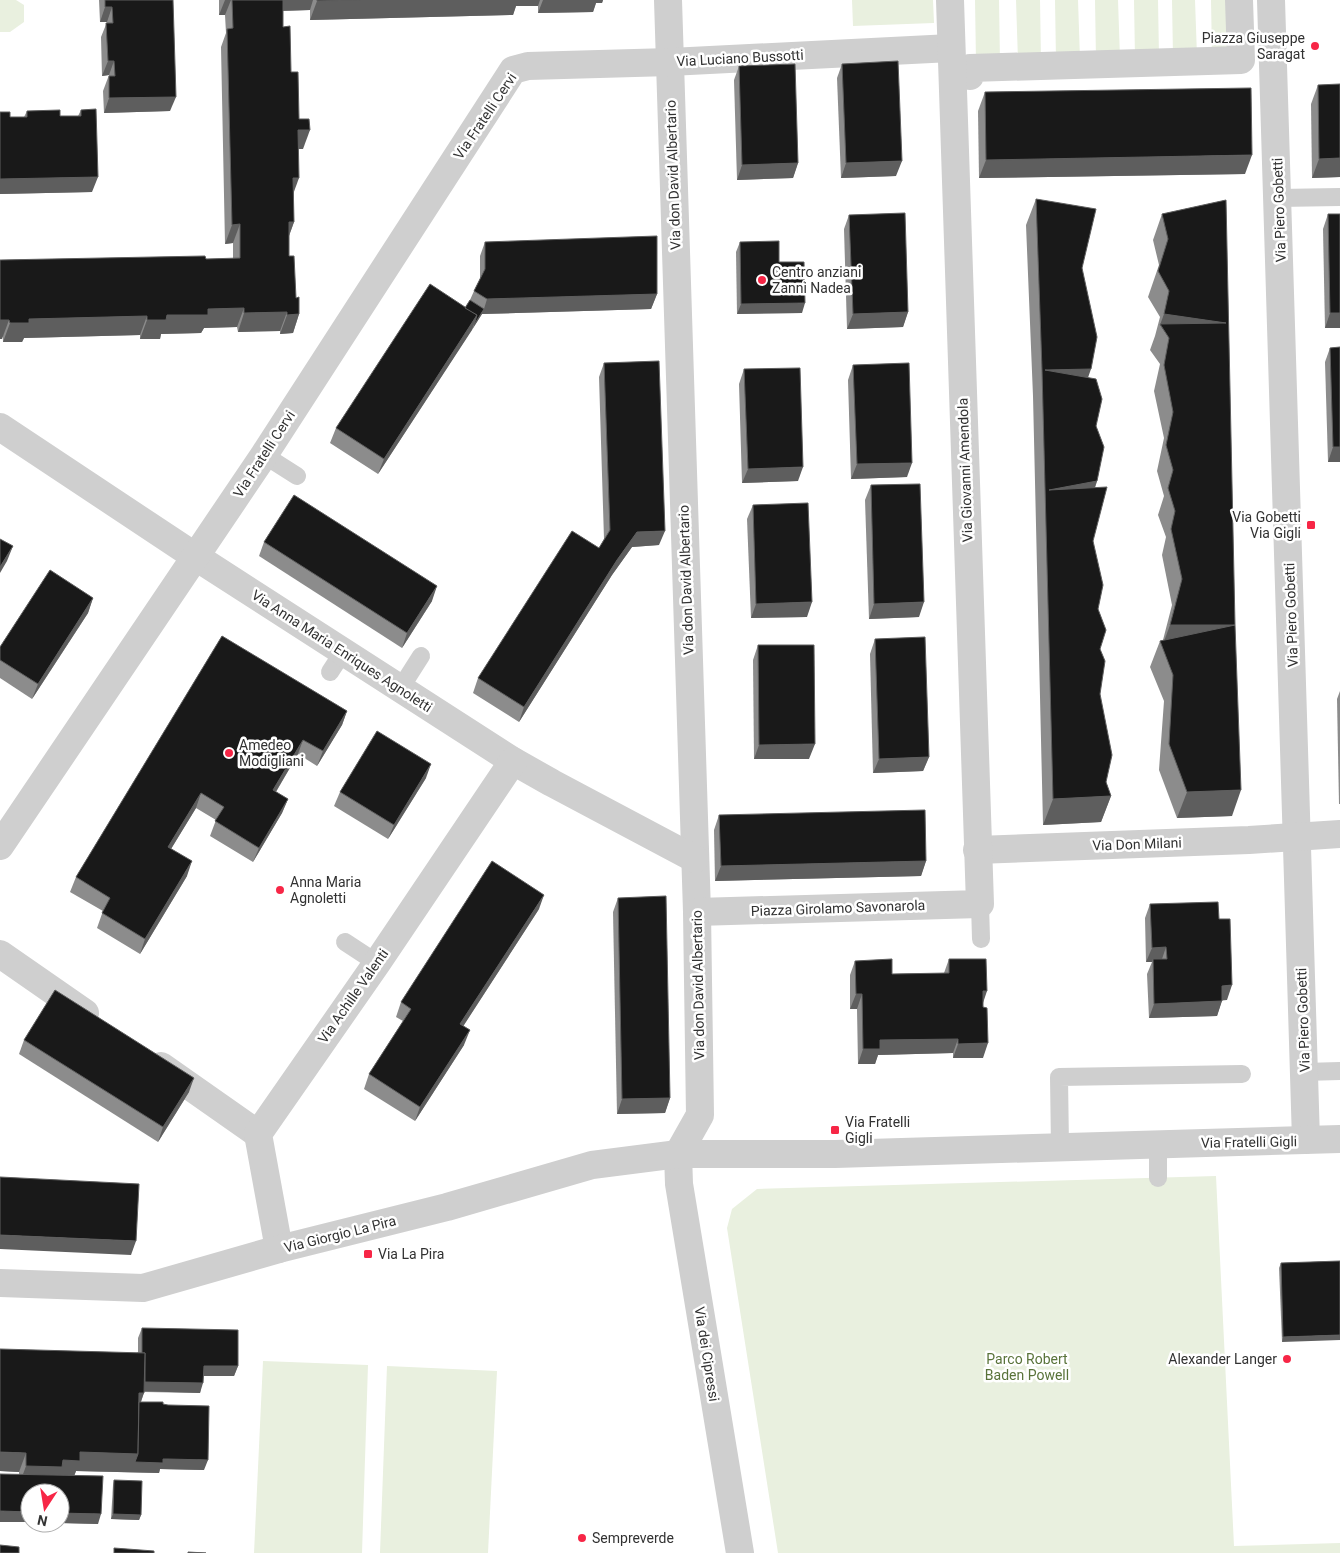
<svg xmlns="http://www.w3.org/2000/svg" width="1340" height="1553" font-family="Roboto,sans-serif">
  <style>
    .green { fill: #e9f0df }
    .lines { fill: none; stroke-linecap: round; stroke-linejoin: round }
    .lane { stroke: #cfcfcf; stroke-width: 18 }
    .street { stroke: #cfcfcf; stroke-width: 28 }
    .wall { fill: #8c8c8c }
    .shaded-wall { fill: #5e5e5e }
    .building { fill: #191919; stroke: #5e5e5e }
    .poi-dot { fill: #f72646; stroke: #fff; stroke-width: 2 }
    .labels { text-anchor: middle; stroke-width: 5; stroke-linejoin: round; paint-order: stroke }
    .poi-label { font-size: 14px; fill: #323232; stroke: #fff; text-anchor: start }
    .street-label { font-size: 14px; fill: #323232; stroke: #fff }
    .park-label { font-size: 14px; fill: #59733a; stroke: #fff }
  </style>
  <rect width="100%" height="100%" fill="#fff"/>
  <!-- green -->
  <g class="green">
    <path d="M0,0H16L24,5V22L10,32H0Z"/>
    <path d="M852,0H933L934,23L853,26Z"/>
    <path d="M975,0H999L1000,62H976Z"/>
    <path d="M1016,0H1040L1041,61H1018Z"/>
    <path d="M1055,0H1078L1080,59L1056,60Z"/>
    <path d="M1095,0H1118L1120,58L1096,59Z"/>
    <path d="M1134,0H1158L1159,57L1135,58Z"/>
    <path d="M1172,0H1195L1197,56L1173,57Z"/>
    <path d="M1211,0H1234L1236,54L1212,55Z"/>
    <path d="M1216,1176L1234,1546L1340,1543V1553H778L727,1228L732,1209L757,1189Z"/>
    <path d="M263,1361L368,1365L362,1553H254Z"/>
    <path d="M387,1366L497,1371L488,1553H380Z"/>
  </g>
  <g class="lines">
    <!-- lane -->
    <g class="lane">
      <path d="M1278,198L1340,197"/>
      <path d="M264,455L297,476"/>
      <path d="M330,672L343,652"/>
      <path d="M400,689L421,656"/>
      <path d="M980,904L981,939"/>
      <path d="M345,942L377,963"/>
      <path d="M1304,1072L1340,1071"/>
      <path d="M1158,1144V1178"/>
      <path d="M1060,1147L1059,1077L1242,1074"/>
    </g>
    <!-- street -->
    <g class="street">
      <path d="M668,0L697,912L700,1115L678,1154L679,1184L740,1553"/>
      <path d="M1271,0L1306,1140"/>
      <path d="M970,76V68L1241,60L1239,0"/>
      <path d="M0,427L196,557L513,761L552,783L695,859"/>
      <path d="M0,846L264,455L513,70L528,66L670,62L951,48"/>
      <path d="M977,850L1249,840L1340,834"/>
      <path d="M697,912L980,904L950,0"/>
      <path d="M0,954L85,1013"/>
      <path d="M161,1066L258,1134"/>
      <path d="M279,1249L258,1134L377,963L513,761"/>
      <path d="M0,1283L143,1288L279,1249L447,1207L592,1165L678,1154H835L1340,1139"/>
    </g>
  </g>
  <!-- wall -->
  <g class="wall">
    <path d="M99,0H173L170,111L104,113L103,91L109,75L102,76L101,37L107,22H100Z"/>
    <path d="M219,0H603L602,3H596L593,12L538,13V6H516L513,15L310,20V10L283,11V27L299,119L303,149H298L294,192V222L289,236V256L296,298L299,314L293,333L280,334V331L238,332L237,327L204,328L201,333L161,334L160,339H140V335L24,338L22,342H3L0,260L233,259V243L225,244L221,47L226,33L225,15H219Z"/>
    <path d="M842,64L896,176L841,178L837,78Z"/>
    <path d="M739,66L798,163L793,178L737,180L734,80Z"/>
    <path d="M1318,85L1340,177L1312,178L1311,104Z"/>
    <path d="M985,92L1245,174L979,178L978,111Z"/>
    <path d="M81,110L92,192L0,194V112L10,117H24L27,111L60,116H78Z"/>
    <path d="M1036,199L1082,268L1088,378L1096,426L1097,481L1095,488L1093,541L1098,609L1100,649V694L1106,782L1111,796L1101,822L1043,825L1033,396L1026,225Z"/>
    <path d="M1226,200L1232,816L1177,818L1159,770L1164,701L1150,667L1160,641L1163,640L1172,605L1162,555L1166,537L1158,515L1164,496L1157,471L1164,438L1154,391L1160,364L1150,350L1155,336L1160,317L1148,297L1159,265L1153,240L1162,214Z"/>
    <path d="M1328,214L1340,328H1325L1323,229Z"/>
    <path d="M849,215L908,312L903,327L847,329L844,229Z"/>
    <path d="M485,242L657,294L651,309L482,314L378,474L330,443L336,428L465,308L470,300L474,291L480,279V256Z"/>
    <path d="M740,242L779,262L802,313L737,314L736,252Z"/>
    <path d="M1340,347V462H1328L1325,362L1330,348Z"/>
    <path d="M604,363L659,545L632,547L612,575L519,722L473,693L478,678L599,548L604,539L599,377Z"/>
    <path d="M853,365L907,477L851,479L848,380Z"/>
    <path d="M744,369L798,481L742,483L739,384Z"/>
    <path d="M871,485L919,617L869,619L865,500Z"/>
    <path d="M753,505L807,617L751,618L747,519Z"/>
    <path d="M264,542L432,601L402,648L259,556Z"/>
    <path d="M93,598L88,613L32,699L0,678V647Z"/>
    <path d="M222,636L347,711L342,725L317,766L298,754L276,792L288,799L282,813L253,862L210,836L216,820L196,808L171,849L187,876L140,954L97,928L103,911L70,892L76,877Z"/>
    <path d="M875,639L929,757L923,771L873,773L870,654Z"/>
    <path d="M758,645L809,759H754L753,660Z"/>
    <path d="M1340,691V804H1339L1337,699Z"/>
    <path d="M426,778L388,839L334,806L340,792Z"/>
    <path d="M719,815L926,861L921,876L715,881L714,830Z"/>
    <path d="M618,898L670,1098L665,1113L617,1114L613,912Z"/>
    <path d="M1150,904L1219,919L1227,1000H1222L1217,1016L1149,1018L1147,974L1152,962H1146L1145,918Z"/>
    <path d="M539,909L463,1026L464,1045L415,1121L364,1089L369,1074L403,1021L396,1017L401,1002Z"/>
    <path d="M949,959L983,1002V1058H953V1053L878,1055L875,1064H858L857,1009H850V975L855,961L892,974L944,973Z"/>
    <path d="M24,1040L189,1092L158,1142L19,1054Z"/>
    <path d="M1340,1261L1282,1342L1279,1268L1281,1263Z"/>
    <path d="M142,1328L238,1366L234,1376H203L200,1393L144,1392L141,1402L163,1404L204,1470L160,1469L159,1473L76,1471L74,1476L98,1524L60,1523V1493H30V1522H0L19,1474V1472L0,1471L138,1352V1338Z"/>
    <path d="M114,1480L141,1515L139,1520L111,1519L113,1485Z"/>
  </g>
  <!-- shaded-wall -->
  <g class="shaded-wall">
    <path d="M225,0H231L225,15H219Z"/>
    <path d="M280,0H313L310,10L276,11Z"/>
    <path d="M362,0H540L538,6H516L513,15L310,20L317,1Z"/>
    <path d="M543,0H603L602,3H596L593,12L538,13Z"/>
    <path d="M105,7H112L107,22H100Z"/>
    <path d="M108,61H114L109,75L102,76Z"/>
    <path d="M176,97L170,111L104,113L109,98Z"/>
    <path d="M298,130H310L303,149H291Z"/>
    <path d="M1252,155L1245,174L979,178L986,160Z"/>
    <path d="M1340,158V177L1312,178L1319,159Z"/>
    <path d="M902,161L896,176L841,178L846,163Z"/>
    <path d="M798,163L793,178L737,180L742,165Z"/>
    <path d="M98,177L92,192L0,194V179Z"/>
    <path d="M293,178H299L292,197Z"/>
    <path d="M289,222H294L287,241Z"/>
    <path d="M240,224L233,243L225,244L232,225Z"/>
    <path d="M657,294L651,309L482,314L472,330L474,325L484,309L487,299Z"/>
    <path d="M805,303L802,313L737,314L741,304Z"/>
    <path d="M244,308L237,327L204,328L201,333L161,334L160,339H140L147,320L167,315L208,309Z"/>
    <path d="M287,312L280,331L238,332L244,313Z"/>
    <path d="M908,312L903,327L847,329L853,314Z"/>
    <path d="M1330,313H1340V328H1325Z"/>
    <path d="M299,314L293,333L280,334L287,315Z"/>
    <path d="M1164,314L1226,323L1169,338L1160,325Z"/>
    <path d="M477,315L472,330L378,474L384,459Z"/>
    <path d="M147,316L140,335L24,338L22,342H3L10,323L29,319Z"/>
    <path d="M0,320H9L2,339H0Z"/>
    <path d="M1091,369L1082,395L1045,370Z"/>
    <path d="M1333,447H1340V462H1328Z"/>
    <path d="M912,463L907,477L851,479L857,464Z"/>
    <path d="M803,467L798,481L742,483L748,469Z"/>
    <path d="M1097,481L1088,507L1049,490Z"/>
    <path d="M665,531L659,545L632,547L612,575L519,722L524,707L617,560L637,532Z"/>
    <path d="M13,546L7,561L0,573V567Z"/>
    <path d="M437,586L432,601L402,648L407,633Z"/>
    <path d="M93,598L88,613L32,699L38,684Z"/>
    <path d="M812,602L807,617L751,618L756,604Z"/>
    <path d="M924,602L919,617L869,619L874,604Z"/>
    <path d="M1170,625H1235L1162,647Z"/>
    <path d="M347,711L342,725L317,766L323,751Z"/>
    <path d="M303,740L298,754L268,805L273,790Z"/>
    <path d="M815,744L809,759H754L759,745Z"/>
    <path d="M929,757L923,771L873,773L879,759Z"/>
    <path d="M431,764L426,778L388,839L394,825Z"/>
    <path d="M1241,790L1232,816L1177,818L1187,792Z"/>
    <path d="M201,793L196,808L163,862L168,847Z"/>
    <path d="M1111,796L1101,822L1043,825L1053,799Z"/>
    <path d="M288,799L282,813L253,862L259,848Z"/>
    <path d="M192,861L187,876L140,954L145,939Z"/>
    <path d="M926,861L921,876L715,881L721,866Z"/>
    <path d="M544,895L539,909L455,1039L460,1024Z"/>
    <path d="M1166,947L1161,962L1153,959L1152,962H1146L1152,948Z"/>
    <path d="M1232,985L1227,1000L1216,1001L1222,986Z"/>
    <path d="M983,991H987L982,1006Z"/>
    <path d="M856,994H862L857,1009H850Z"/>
    <path d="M1222,1001L1217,1016L1149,1018L1154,1004Z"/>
    <path d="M470,1030L464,1045L415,1121L420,1107Z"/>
    <path d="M958,1039L953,1053L878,1055L875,1064H858L863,1049L880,1040Z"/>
    <path d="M988,1043L983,1058H953L958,1044Z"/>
    <path d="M194,1078L189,1092L158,1142L163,1127Z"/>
    <path d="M670,1098L665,1113L617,1114L622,1099Z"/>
    <path d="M0,1235L136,1241L131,1255L0,1249Z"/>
    <path d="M1340,1335V1340L1282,1342L1283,1337Z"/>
    <path d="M204,1366H238L234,1376H200Z"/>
    <path d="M142,1381L203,1383L200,1393L138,1391Z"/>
    <path d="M139,1393H144L137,1412Z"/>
    <path d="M0,1452L26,1453L19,1472L0,1471Z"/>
    <path d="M80,1452L138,1454L163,1459L208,1460L204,1470L160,1469L159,1473L76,1471L73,1479L19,1485L26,1466L63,1460Z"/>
    <path d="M0,1511L30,1512V1522H0Z"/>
    <path d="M60,1513L101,1514L98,1524L60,1523Z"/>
    <path d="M113,1514L141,1515L139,1520L111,1519Z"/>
  </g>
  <!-- building -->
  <g class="building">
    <path d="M105,0H173L176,97L109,98V76H115L114,61H108L106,23H113L112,7H105Z"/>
    <path d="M232,0H283V27L290,26L291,72H298L299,119H309L310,130H298L299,178H293L294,222H289V256H294L296,298L299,297V314L287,315V312L244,313V308L208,309V315H167L166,320H147V316L29,319V323H10L9,320H0V260L205,256L206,259L240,258V224L232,225L227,29L233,28Z"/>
    <path d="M317,0H362L317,1Z"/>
    <path d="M898,61L902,161L846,163L842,64Z"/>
    <path d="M795,64L798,163L742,165L739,66Z"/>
    <path d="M1340,84V158L1319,159L1318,85Z"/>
    <path d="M1251,88L1252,155L986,160L985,92Z"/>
    <path d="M96,109L98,177L0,179V112H10V117H27V111L60,110V116H81V110Z"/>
    <path d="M1036,199L1096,209L1082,268L1097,337L1091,369L1045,370L1096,379L1102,399L1096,426L1104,447L1097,481L1049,490L1107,487L1093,541L1103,585L1098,609L1106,630L1100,649L1105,661L1100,694L1112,755L1106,782L1111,796L1053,799L1042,370Z"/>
    <path d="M1226,200L1235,625L1241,790L1187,792L1169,744L1173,675L1160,641L1235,625H1170L1182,579L1171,529L1175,511L1168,488L1173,470L1166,445L1173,412L1164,365L1169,338L1160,324L1226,323L1164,314L1169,291L1158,271L1168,239L1162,214Z"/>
    <path d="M905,213L908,312L853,314L849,215Z"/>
    <path d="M1328,214H1340V313H1330Z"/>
    <path d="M657,236V294L487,299L474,291L485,269V242Z"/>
    <path d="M779,241V262H804L805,303L741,304L740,242Z"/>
    <path d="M430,284L477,315L384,459L336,428Z"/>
    <path d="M470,300L484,309L474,325L477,315L465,308Z"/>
    <path d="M1340,347V447H1333L1330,348Z"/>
    <path d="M659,361L665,531L637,532L617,560L524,707L478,678L572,531L599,548L610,530L604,363Z"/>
    <path d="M909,363L912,463L857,464L853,365Z"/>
    <path d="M800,368L803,467L748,469L744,369Z"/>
    <path d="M920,484L924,602L874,604L871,485Z"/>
    <path d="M294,495L437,586L407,633L264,542Z"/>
    <path d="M808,503L812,602L756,604L753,505Z"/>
    <path d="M0,539L13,546L0,567Z"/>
    <path d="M50,570L93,598L38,684L0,660V647Z"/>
    <path d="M222,636L347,711L323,751L303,740L273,790L288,799L259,848L215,821L224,807L201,793L168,847L192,861L145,939L102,913L110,898L76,877Z"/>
    <path d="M925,637L929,757L879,759L875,639Z"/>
    <path d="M758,645H814L815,744L759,745Z"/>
    <path d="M377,731L431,764L394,825L340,792Z"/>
    <path d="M925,810L926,861L721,866L719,815Z"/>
    <path d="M492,861L544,895L460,1024L470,1030L420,1107L369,1074L411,1009L401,1002Z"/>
    <path d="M666,896L670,1098L622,1099L618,898Z"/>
    <path d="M1218,902L1219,919H1230L1232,985L1222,986V1001L1154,1004L1153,959H1167L1166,947L1152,948L1150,904Z"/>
    <path d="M892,959V974L949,973V959H986L987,991H983V1007L987,1008L988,1043L958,1044V1039L880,1040V1049H863L862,994H856L855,961Z"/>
    <path d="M55,990L194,1078L163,1127L24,1040Z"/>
    <path d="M0,1177L139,1184L136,1241L0,1235Z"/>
    <path d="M1340,1261V1335L1283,1337L1281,1263Z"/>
    <path d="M142,1328L238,1330V1366H204L203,1383L145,1382V1353H142Z"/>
    <path d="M0,1349L145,1353L144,1393H139L138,1454L80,1452V1461L63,1460L62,1467L26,1466V1453L0,1452Z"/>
    <path d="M139,1402H163V1404L168,1405L209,1406L208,1460L168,1459H163V1463L135,1462L138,1454Z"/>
    <path d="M0,1474L103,1476L101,1514L60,1513V1493H30V1512L0,1511Z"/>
    <path d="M114,1480L142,1481L141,1515L113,1514Z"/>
    <path d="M0,1545L19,1547V1553H0Z"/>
    <path d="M114,1548L154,1551V1553H114Z"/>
    <path d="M188,1552L206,1553H188Z"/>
  </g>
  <!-- markers -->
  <g class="poi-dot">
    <circle cx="1315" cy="46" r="5"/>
    <circle cx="762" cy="280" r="5"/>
    <rect x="1306" y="520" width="10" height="10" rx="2.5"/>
    <circle cx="229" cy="753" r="5"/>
    <circle cx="280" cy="890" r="5"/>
    <rect x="830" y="1125" width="10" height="10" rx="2.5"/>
    <rect x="363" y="1249" width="10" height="10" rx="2.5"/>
    <circle cx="1287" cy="1359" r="5"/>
    <circle cx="582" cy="1538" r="5"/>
  </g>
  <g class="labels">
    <!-- poi labels -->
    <g class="poi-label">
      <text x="1305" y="43" text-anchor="end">Piazza Giuseppe<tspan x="1305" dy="16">Saragat</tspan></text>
      <text x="772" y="277">Centro anziani<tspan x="772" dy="16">Zanni Nadea</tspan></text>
      <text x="1301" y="522" text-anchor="end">Via Gobetti<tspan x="1301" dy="16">Via Gigli</tspan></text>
      <text x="239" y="750">Amedeo<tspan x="239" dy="16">Modigliani</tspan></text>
      <text x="290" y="887">Anna Maria<tspan x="290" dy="16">Agnoletti</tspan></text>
      <text x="845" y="1127">Via Fratelli<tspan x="845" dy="16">Gigli</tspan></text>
      <text x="378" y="1259">Via La Pira</text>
      <text x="1277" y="1364" text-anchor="end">Alexander Langer</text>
      <text x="592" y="1543">Sempreverde</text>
    </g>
    <!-- street labels -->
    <g class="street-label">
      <text transform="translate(740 58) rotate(-3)" y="5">Via Luciano Bussotti</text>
      <text transform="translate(485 116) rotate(-56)" y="5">Via Fratelli Cervi</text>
      <text transform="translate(673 175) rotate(-92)" y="5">Via don David Albertario</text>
      <text transform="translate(1279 210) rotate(-92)" y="5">Via Piero Gobetti</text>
      <text transform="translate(264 454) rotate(-57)" y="5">Via Fratelli Cervi</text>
      <text transform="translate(965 470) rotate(-92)" y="5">Via Giovanni Amendola</text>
      <text transform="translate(686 580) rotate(-92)" y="5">Via don David Albertario</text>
      <text transform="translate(1291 615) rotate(-92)" y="5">Via Piero Gobetti</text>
      <text transform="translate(342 651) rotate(33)" y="5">Via Anna Maria Enriques Agnoletti</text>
      <text transform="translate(1137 844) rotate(-2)" y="5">Via Don Milani</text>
      <text transform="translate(838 908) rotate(-2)" y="5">Piazza Girolamo Savonarola</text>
      <text transform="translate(698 985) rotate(-91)" y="5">Via don David Albertario</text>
      <text transform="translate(353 996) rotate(-55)" y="5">Via Achille Valenti</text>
      <text transform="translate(1303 1020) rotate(-92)" y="5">Via Piero Gobetti</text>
      <text transform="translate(1249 1142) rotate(-1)" y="5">Via Fratelli Gigli</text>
      <text transform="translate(340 1234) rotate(-14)" y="5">Via Giorgio La Pira</text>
      <text transform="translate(707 1354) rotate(81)" y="5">Via dei Cipressi</text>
    </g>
    <!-- park labels -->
    <g class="park-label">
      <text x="1027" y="1364">Parco Robert<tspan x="1027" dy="16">Baden Powell</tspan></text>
    </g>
  </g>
  <!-- north arrow -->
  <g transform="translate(45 1508) rotate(192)"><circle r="24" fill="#ffffff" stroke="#adadad"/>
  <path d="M0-4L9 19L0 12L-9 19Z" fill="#f72646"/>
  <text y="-8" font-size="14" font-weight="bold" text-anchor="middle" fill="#323232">N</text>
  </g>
</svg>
